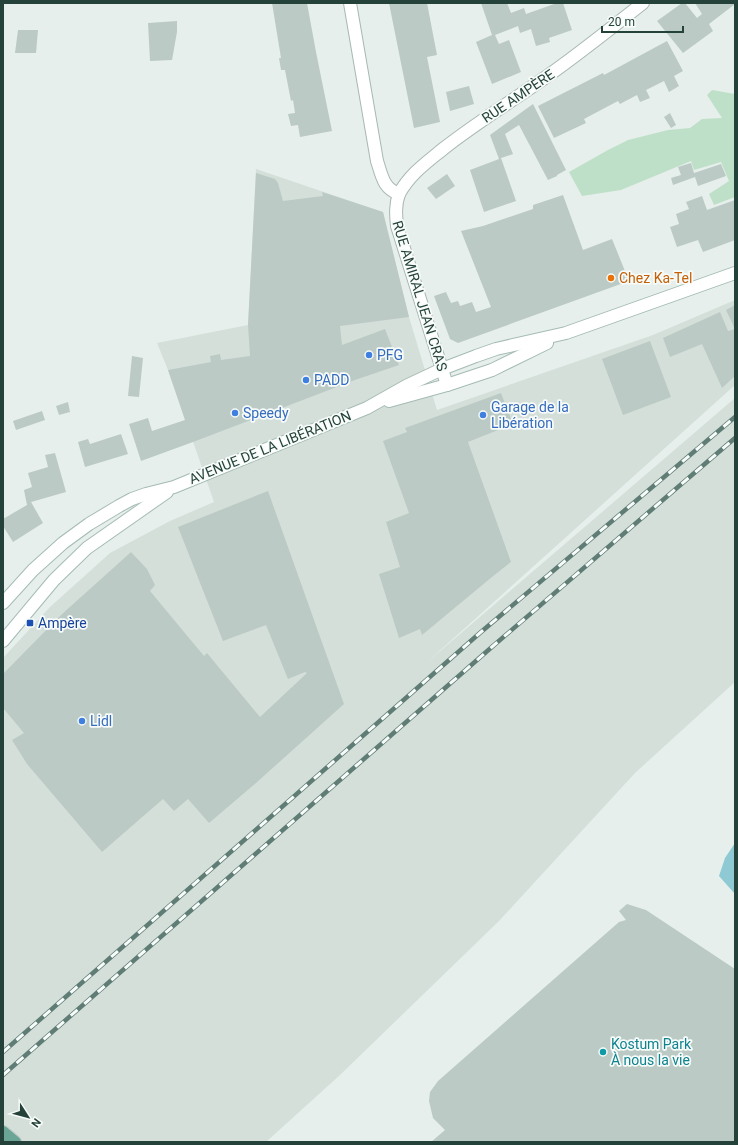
<svg xmlns="http://www.w3.org/2000/svg" width="738" height="1145" font-family="Roboto,sans-serif">
  <style>
    .built { fill: #d4dfda }
    .green { fill: #bfe0c8 }
    .water { fill: #8ec9d4 }
    .building { fill: #bbcac4 }
    .lines { fill: none; stroke-linecap: round; stroke-linejoin: round }
    .street-casing { stroke: #a8b8b2; stroke-width: 14 }
    .secondary-casing { stroke: #a4bbb3; stroke-width: 14 }
    .primary-casing { stroke: #c2cac8; stroke-width: 14 }
    .street { stroke: #fff; stroke-width: 12 }
    .secondary { stroke: #fff; stroke-width: 12 }
    .primary { stroke: #6aa596; stroke-width: 12 }
    .rail-casing { stroke: #5f7d75; stroke-width: 4.5 }
    .rail { stroke: #f7fbf9; stroke-width: 3; stroke-dasharray: 9; stroke-linecap: butt }
    .food-dot { fill: #e8710a; stroke: #f7fbf9; stroke-width: 1.5 }
    .shop-dot { fill: #3f7fe0; stroke: #f7fbf9; stroke-width: 1.5 }
    .transit-dot { fill: #1a4fb4; stroke: #f7fbf9; stroke-width: 1.5 }
    .culture-dot { fill: #0f9aa8; stroke: #f7fbf9; stroke-width: 1.5 }
    .labels { text-anchor: middle; stroke-width: 3.5; stroke-linejoin: round; paint-order: stroke }
    .street-label { font-size: 14px; fill: #24423a; stroke: #f7fbf9 }
    .food-label { font-size: 14px; fill: #c56008; stroke: #f7fbf9; text-anchor: start }
    .shop-label { font-size: 14px; fill: #366cbe; stroke: #f7fbf9; text-anchor: start }
    .transit-label { font-size: 14px; fill: #164399; stroke: #f7fbf9; text-anchor: start }
    .culture-label { font-size: 14px; fill: #0d838f; stroke: #f7fbf9; text-anchor: start }
  </style>
  <rect width="100%" height="100%" fill="#e6efeb"/>
  <!-- built -->
  <path class="built" d="M256,169L383,212L409,317L437,410L653,335L735,300V385L425,664L735,398V682L635,773L499,921L340,1075L266,1142H3V658L50,607L110,553L170,521L214,502L168,370L157,343L248,325Z"/>
  <!-- green -->
  <path class="green" d="M712,90L735,94V197L714,205L709,194L729,181L721,162L694,170L691,161L621,190L582,196L569,172L608,150L628,140L668,130L690,128L702,119L722,118L707,95Z"/>
  <!-- water -->
  <path class="water" d="M735,843V894L719,876L725,858Z"/>
  <!-- building -->
  <g class="building">
    <path d="M272,3H307L316,52L332,131L300,137L298,125L291,126L288,114L295,113L293,100L291,101L285,70H281L279,58H281Z"/>
    <path d="M389,3H427L437,55L427,57L440,122L414,128Z"/>
    <path d="M481,3H507L511,13L524,8L526,14L557,3H563L572,30L549,38L550,42L536,46L531,29L520,33L518,26L495,35L499,44L509,40L521,72L492,84L476,42L492,35Z"/>
    <path d="M682,3H685L697,18L702,14L695,3H735V4L709,24L713,31L683,53L657,21Z"/>
    <path d="M177,21V32L172,60L150,61L148,23Z"/>
    <path d="M18,30H38L36,53H15Z"/>
    <path d="M667,41L683,71L674,76L679,86L669,92L664,81L646,90L650,98L640,102L637,95L620,104L618,101L584,119L586,123L554,138L538,106L603,73L604,75Z"/>
    <path d="M469,86L474,104L450,111L446,92Z"/>
    <path d="M533,104L566,170L557,175V176L548,180L519,125L505,134L513,154L501,158L516,201L484,212L470,170L499,159L490,135Z"/>
    <path d="M670,113L676,125L671,128L664,117Z"/>
    <path d="M691,163L694,173L721,164L726,176L698,186L695,177L673,185L671,178L681,175L678,167Z"/>
    <path d="M256,173L275,179L278,183L283,201L323,196L322,192L383,212L409,317L340,326L342,345L385,329L399,365L355,380L193,442L141,461L129,424L148,418L152,431L185,420L168,370L211,362L210,356L220,354L221,360L250,356L248,325Z"/>
    <path d="M447,174L455,186L436,199L427,188Z"/>
    <path d="M563,195L583,250L612,239L629,281L458,343L450,339L434,296L446,292L451,303L458,301L460,306L472,302L476,312L491,307L461,231L483,226L533,209V205Z"/>
    <path d="M702,196L707,210L735,200V240L703,252L698,240L677,247L670,227L679,224L676,214L689,209L686,202Z"/>
    <path d="M735,305V329L726,310Z"/>
    <path d="M720,312L728,331L735,329V376L722,388L702,344L670,357L663,338Z"/>
    <path d="M650,341L671,397L623,415L602,359Z"/>
    <path d="M132,356L143,358L139,397L128,396Z"/>
    <path d="M501,393L513,424L468,442L511,562L492,577L422,635L420,629L399,638L379,574L400,567L386,522L409,513L383,441L407,432L405,428Z"/>
    <path d="M68,402L70,412L59,415L56,406Z"/>
    <path d="M42,411L45,420L16,430L13,421Z"/>
    <path d="M121,434L128,454L85,467L78,442L88,439L90,444Z"/>
    <path d="M55,453L66,492L31,502L43,523L13,542L3,526V519L27,505L24,490L32,487L28,473L48,467L45,455Z"/>
    <path d="M268,491L344,704L256,783L209,823L188,799L174,811L163,799L102,852L27,764L12,740L24,733L3,708V674L61,615L131,552L147,569L155,585L150,591L204,656L207,653L260,717L307,673L305,672L288,679L266,625L223,641L178,527Z"/>
    <path d="M627,904L646,910L735,969V1142H431L445,1130L433,1118L429,1101L430,1092L438,1081L619,922L626,920L619,911Z"/>
  </g>
  <g class="lines">
    <defs>
      <g id="street">
        <path d="M350,3L377,161C382,176 383,188 399,194C395,205 396,215 397,226L447,385"/>
        <path d="M399,194C410,174 426,163 443,149C476,123 512,101 546,77C579,54 611,28 643,3"/>
      </g>
      <g id="secondary">
        <path d="M389,401L447,385L492,370L547,343"/>
        <path d="M3,603L33,570L63,543L89,524L119,506L132,499L146,494L174,487L367,408L406,386L442,369L476,356L496,349L566,333L735,273"/>
        <path d="M3,641L54,580L87,548L167,492"/>
      </g>
      <path id="primary" d="M3,1132L15,1142"/>
    </defs>
    <!-- street casing -->
    <use href="#street" class="street-casing"/>
    <!-- secondary casing -->
    <use href="#secondary" class="secondary-casing"/>
    <!-- primary casing -->
    <use href="#primary" class="primary-casing"/>
    <!-- street -->
    <use href="#street" class="street"/>
    <!-- secondary -->
    <use href="#secondary" class="secondary"/>
    <!-- primary -->
    <use href="#primary" class="primary"/>
    <defs>
      <g id="rail">
        <path d="M3,1052L481,632L735,417"/>
        <path d="M3,1075L493,646L735,438"/>
      </g>
    </defs>
    <!-- rail casing -->
    <use href="#rail" class="rail-casing"/>
    <!-- rail -->
    <use href="#rail" class="rail"/>
  </g>
  <!-- markers -->
  <circle class="food-dot" cx="611" cy="278" r="4"/>
  <g class="shop-dot">
    <circle cx="369" cy="355" r="4"/>
    <circle cx="306" cy="380" r="4"/>
    <circle cx="235" cy="413" r="4"/>
    <circle cx="483" cy="415" r="4"/>
    <circle cx="82" cy="721" r="4"/>
  </g>
  <rect class="transit-dot" x="26" y="619" width="8" height="8" rx="2"/>
  <circle class="culture-dot" cx="603" cy="1052" r="4"/>
  <g class="labels">
    <!-- street labels -->
    <g class="street-label">
      <text transform="translate(518 96) rotate(-34)" y="5">RUE AMPÈRE</text>
      <text transform="translate(420 296) rotate(73)" y="5">RUE AMIRAL JEAN CRAS</text>
      <text transform="translate(270 447) rotate(-22)" y="5">AVENUE DE LA LIBÉRATION</text>
    </g>
    <!-- food labels -->
    <g class="food-label">
      <text x="619" y="283">Chez Ka-Tel</text>
    </g>
    <!-- shop labels -->
    <g class="shop-label">
      <text x="377" y="360">PFG</text>
      <text x="314" y="385">PADD</text>
      <text x="491" y="412">Garage de la<tspan x="491" dy="16">Libération</tspan></text>
      <text x="243" y="418">Speedy</text>
      <text x="90" y="726">Lidl</text>
    </g>
    <!-- transit labels -->
    <g class="transit-label">
      <text x="38" y="628">Ampère</text>
    </g>
    <!-- culture labels -->
    <g class="culture-label">
      <text x="611" y="1049">Kostum Park<tspan x="611" dy="16">À nous la vie</tspan></text>
    </g>
  </g>
  <!-- border -->
  <rect width="738" height="1145" fill="none" stroke="#24423a" stroke-width="8"/>
  <!-- north arrow -->
  <g transform="translate(28 1117) rotate(126)" stroke="#f7fbf9" stroke-width="3" paint-order="stroke">
  <path d="M0-3L7 15L0 10L-7 15Z" fill="#24423a"/>
  <text y="-6" font-size="11" font-weight="bold" text-anchor="middle" fill="#24423a">N</text>
  </g>
  <!-- scale -->
  <path d="M602 26v6h81v-6" fill="none" stroke="#24423a" stroke-width="2"/>
  <text x="608" y="26" font-size="12" fill="#24423a" stroke="#f7fbf9" stroke-width="3" paint-order="stroke">20 m</text>
</svg>
